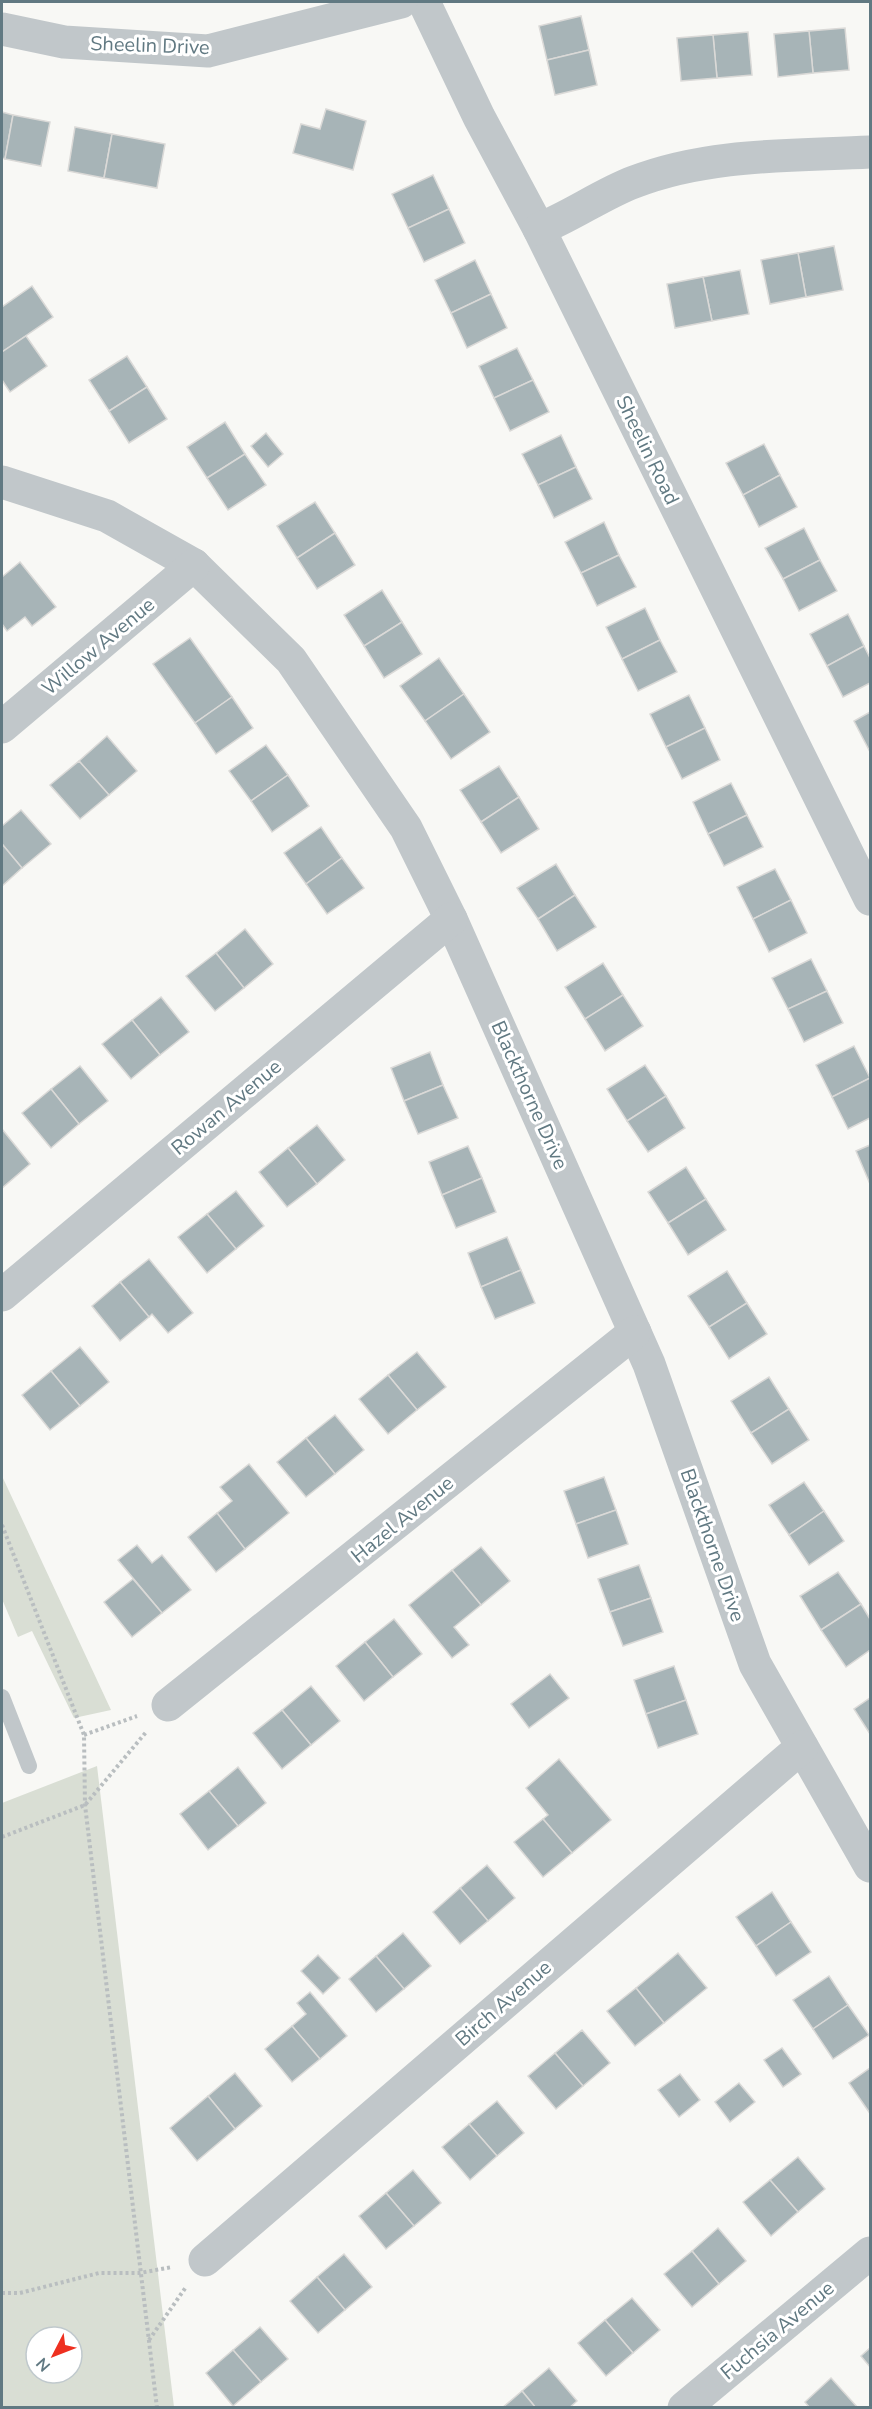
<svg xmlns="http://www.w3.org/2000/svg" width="872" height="2409" font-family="'Nunito Sans',sans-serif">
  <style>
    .green { fill: #d9ded4; fill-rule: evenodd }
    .building { fill: #a7b4b7; stroke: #dad9d7; stroke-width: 1.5 }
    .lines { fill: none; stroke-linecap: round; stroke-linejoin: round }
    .path { stroke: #b9bec0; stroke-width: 4; stroke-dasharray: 3 3; stroke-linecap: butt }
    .lane { stroke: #c1c7ca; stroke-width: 16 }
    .street { stroke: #c1c7ca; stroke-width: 33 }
    .labels { text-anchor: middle; stroke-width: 6; stroke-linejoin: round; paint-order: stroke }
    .street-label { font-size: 20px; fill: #617982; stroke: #fff }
  </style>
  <rect width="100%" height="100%" fill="#f8f8f5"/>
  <!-- green -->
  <g class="green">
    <path d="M2,1476L111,1710L74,1718L32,1631L18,1637L2,1599Z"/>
    <path d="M97,1766L174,2407H2V1803ZM36,2337H72V2373H36Z"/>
  </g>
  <!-- building -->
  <g class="building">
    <path d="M581,16L589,50L547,60L539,26Z"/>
    <path d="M845,28L849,70L813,73L809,31Z"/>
    <path d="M809,31L813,73L778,77L774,34Z"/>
    <path d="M748,32L752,75L717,78L713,35Z"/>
    <path d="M713,35L717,78L681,81L677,38Z"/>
    <path d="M589,50L597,85L555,95L547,60Z"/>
    <path d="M326,109L366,121L353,170L293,153L301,124L320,129Z"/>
    <path d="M2,112L13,115L5,159L2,158Z"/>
    <path d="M13,115L50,122L41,166L5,159Z"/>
    <path d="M75,127L112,134L104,178L68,171Z"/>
    <path d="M112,134L165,144L157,188L104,178Z"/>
    <path d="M433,175L449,209L408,228L392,194Z"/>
    <path d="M449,209L465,243L424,262L408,228Z"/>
    <path d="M834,246L843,290L806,297L798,253Z"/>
    <path d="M798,253L806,297L770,304L761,260Z"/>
    <path d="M475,260L491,294L451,313L435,280Z"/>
    <path d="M740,270L749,314L712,321L703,277Z"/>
    <path d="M703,277L712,321L675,328L667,284Z"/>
    <path d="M32,286L53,317L2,352V307Z"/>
    <path d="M491,294L507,328L467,348L451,313Z"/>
    <path d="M26,336L47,366L10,392L2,380V352Z"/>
    <path d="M517,348L533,380L494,398L479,366Z"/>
    <path d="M127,356L147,387L109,411L89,380Z"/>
    <path d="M533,380L549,412L510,431L494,398Z"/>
    <path d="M147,387L167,419L129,443L109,411Z"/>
    <path d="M225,422L245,454L207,478L187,447Z"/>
    <path d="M266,433L283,454L268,467L251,446Z"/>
    <path d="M561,435L576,467L538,485L522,454Z"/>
    <path d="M764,444L780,475L743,495L726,463Z"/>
    <path d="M245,454L266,485L228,510L207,478Z"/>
    <path d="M576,467L592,499L554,518L538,485Z"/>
    <path d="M780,475L797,507L759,527L743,495Z"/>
    <path d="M315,502L335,533L297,558L277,526Z"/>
    <path d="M604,522L619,555L581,573L565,542Z"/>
    <path d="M804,528L820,560L783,579L765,548Z"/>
    <path d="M335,533L355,565L317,589L297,558Z"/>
    <path d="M619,555L636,587L597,606L581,573Z"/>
    <path d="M820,560L837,591L799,611L783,579Z"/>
    <path d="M20,562L56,607L32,626L25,617L7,631L2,624V577Z"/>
    <path d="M382,590L402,622L364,646L344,615Z"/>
    <path d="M645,608L660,640L622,659L606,627Z"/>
    <path d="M848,614L864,646L827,666L810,634Z"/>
    <path d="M402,622L422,654L384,678L364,646Z"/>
    <path d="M190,638L232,697L195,723L153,664Z"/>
    <path d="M660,640L677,672L638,691L622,659Z"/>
    <path d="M864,646L870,658V683L843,697L827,666Z"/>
    <path d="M439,658L464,694L425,721L400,686Z"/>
    <path d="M464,694L490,732L451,759L425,721Z"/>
    <path d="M689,695L705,728L666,747L650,714Z"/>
    <path d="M232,697L253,728L216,754L195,723Z"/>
    <path d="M870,712V752L854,721Z"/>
    <path d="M705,728L720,760L682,779L666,747Z"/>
    <path d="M107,736L137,771L109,795L79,761Z"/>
    <path d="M266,745L288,775L251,801L229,771Z"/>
    <path d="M79,761L109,795L80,819L50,785Z"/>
    <path d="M499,766L519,797L481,822L460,790Z"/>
    <path d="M288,775L309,806L272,832L251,801Z"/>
    <path d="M731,783L747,815L708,834L693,802Z"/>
    <path d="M519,797L539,829L501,853L481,822Z"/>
    <path d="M21,810L51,844L22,868L2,844V826Z"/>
    <path d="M747,815L763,847L724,866L708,834Z"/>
    <path d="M321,827L342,858L306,884L284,853Z"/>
    <path d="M2,844L22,868L2,886Z"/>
    <path d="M342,858L364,888L327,914L306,884Z"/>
    <path d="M556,864L575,895L538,919L517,888Z"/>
    <path d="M775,869L791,900L753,919L737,887Z"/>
    <path d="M575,895L596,927L557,951L538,919Z"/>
    <path d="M791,900L807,933L769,952L753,919Z"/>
    <path d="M245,929L273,964L244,988L216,953Z"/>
    <path d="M216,953L244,988L215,1011L186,976Z"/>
    <path d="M811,959L827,991L788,1009L772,978Z"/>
    <path d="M603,963L623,995L585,1019L565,987Z"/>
    <path d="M827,991L843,1023L804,1042L788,1009Z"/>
    <path d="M623,995L643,1026L605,1051L585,1019Z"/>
    <path d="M161,997L189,1032L160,1055L132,1020Z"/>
    <path d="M132,1020L160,1055L131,1079L102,1044Z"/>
    <path d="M854,1046L870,1078L832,1097L816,1065Z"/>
    <path d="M430,1052L443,1085L404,1101L391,1068Z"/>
    <path d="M645,1065L666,1096L627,1121L607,1089Z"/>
    <path d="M80,1066L108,1101L79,1124L51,1089Z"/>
    <path d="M870,1078V1118L848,1129L832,1097Z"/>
    <path d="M443,1085L458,1118L418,1134L404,1101Z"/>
    <path d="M51,1089L79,1124L51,1148L22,1113Z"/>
    <path d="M666,1096L685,1128L648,1152L627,1121Z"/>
    <path d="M317,1125L345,1160L317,1184L288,1148Z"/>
    <path d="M2,1129L30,1164L2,1188Z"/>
    <path d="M870,1145V1184L856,1151Z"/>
    <path d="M468,1146L482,1178L442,1195L429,1162Z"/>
    <path d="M288,1148L317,1184L287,1207L259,1172Z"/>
    <path d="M686,1167L706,1199L668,1223L648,1192Z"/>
    <path d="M482,1178L496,1212L456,1228L442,1195Z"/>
    <path d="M236,1191L264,1226L236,1249L207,1214Z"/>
    <path d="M706,1199L726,1230L688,1255L668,1223Z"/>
    <path d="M207,1214L236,1249L207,1273L178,1237Z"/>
    <path d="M507,1237L521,1270L481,1287L468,1253Z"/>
    <path d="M149,1259L193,1313L168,1333L152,1314L149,1317L120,1282Z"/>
    <path d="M521,1270L535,1303L495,1319L481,1287Z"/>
    <path d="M727,1271L747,1303L709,1327L688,1296Z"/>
    <path d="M120,1282L149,1317L120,1341L92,1306Z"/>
    <path d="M747,1303L767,1334L729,1359L709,1327Z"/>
    <path d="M80,1347L109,1382L80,1406L51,1371Z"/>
    <path d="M417,1352L446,1387L417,1410L388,1375Z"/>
    <path d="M51,1371L80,1406L50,1430L22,1395Z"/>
    <path d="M388,1375L417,1410L388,1434L359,1399Z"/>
    <path d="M769,1377L789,1409L751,1433L731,1401Z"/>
    <path d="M789,1409L809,1440L772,1464L751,1433Z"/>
    <path d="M335,1415L364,1450L335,1474L306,1438Z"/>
    <path d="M306,1438L335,1474L306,1497L277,1462Z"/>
    <path d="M249,1464L289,1513L245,1549L217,1513L232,1501L220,1487Z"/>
    <path d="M604,1477L616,1510L576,1524L564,1491Z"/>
    <path d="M804,1482L824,1511L789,1535L769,1505Z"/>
    <path d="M616,1510L628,1544L588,1558L576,1524Z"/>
    <path d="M824,1511L844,1541L809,1565L789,1535Z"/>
    <path d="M217,1513L245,1549L216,1572L188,1537Z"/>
    <path d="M137,1545L152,1563L162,1555L191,1590L162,1613L118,1560Z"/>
    <path d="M481,1547L510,1581L481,1605L452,1570Z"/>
    <path d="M639,1565L651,1598L610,1612L598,1579Z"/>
    <path d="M452,1570L481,1605L454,1627L469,1645L452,1658L409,1605Z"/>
    <path d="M838,1572L861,1604L821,1630L800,1596Z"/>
    <path d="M133,1579L162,1613L132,1637L104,1602Z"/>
    <path d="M651,1598L663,1632L623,1646L610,1612Z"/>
    <path d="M861,1604L870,1619V1650L846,1667L821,1630Z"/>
    <path d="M394,1619L422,1654L393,1677L365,1642Z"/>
    <path d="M365,1642L393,1677L364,1701L336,1666Z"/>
    <path d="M674,1666L686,1700L646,1714L634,1680Z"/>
    <path d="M550,1674L569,1698L529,1728L511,1704Z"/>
    <path d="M311,1686L340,1721L311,1745L282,1710Z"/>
    <path d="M870,1698V1734L854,1709Z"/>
    <path d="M686,1700L698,1734L658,1748L646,1714Z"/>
    <path d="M282,1710L311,1745L282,1769L253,1733Z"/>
    <path d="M559,1759L611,1820L572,1853L543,1819L548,1815L526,1788Z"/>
    <path d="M238,1767L266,1803L238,1826L209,1791Z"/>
    <path d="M209,1791L238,1826L208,1850L180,1814Z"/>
    <path d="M543,1819L572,1853L543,1877L514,1842Z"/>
    <path d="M487,1865L515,1898L488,1921L460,1888Z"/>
    <path d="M460,1888L488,1921L460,1944L433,1912Z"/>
    <path d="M772,1892L791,1922L756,1946L736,1917Z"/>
    <path d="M791,1922L811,1952L776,1976L756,1946Z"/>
    <path d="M403,1933L431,1966L404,1989L376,1956Z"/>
    <path d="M678,1953L707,1988L664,2023L636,1988Z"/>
    <path d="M318,1955L340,1978L323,1994L301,1971Z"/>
    <path d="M376,1956L404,1989L376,2012L349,1979Z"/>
    <path d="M829,1976L848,2005L813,2029L793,2000Z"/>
    <path d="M636,1988L664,2023L635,2046L607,2011Z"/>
    <path d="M310,1992L347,2036L320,2059L292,2026L306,2014L297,2003Z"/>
    <path d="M848,2005L869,2035L833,2059L813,2029Z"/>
    <path d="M292,2026L320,2059L292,2082L265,2049Z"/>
    <path d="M582,2030L610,2063L583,2086L555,2053Z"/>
    <path d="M782,2048L801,2074L783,2087L764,2060Z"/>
    <path d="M555,2053L583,2086L556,2109L528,2076Z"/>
    <path d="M870,2068V2111L869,2112L849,2083Z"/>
    <path d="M235,2073L262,2106L235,2129L208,2096Z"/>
    <path d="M680,2074L700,2100L679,2117L658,2090Z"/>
    <path d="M739,2083L755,2102L730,2122L715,2102Z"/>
    <path d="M208,2096L235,2129L197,2161L170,2128Z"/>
    <path d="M497,2101L524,2133L497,2156L469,2124Z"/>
    <path d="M469,2124L497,2156L470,2180L442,2147Z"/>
    <path d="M798,2157L825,2189L798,2212L770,2180Z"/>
    <path d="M413,2170L441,2203L414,2226L386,2193Z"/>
    <path d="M770,2180L798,2212L771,2236L743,2202Z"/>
    <path d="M386,2193L414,2226L386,2249L359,2216Z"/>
    <path d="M718,2228L746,2261L719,2284L692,2251Z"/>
    <path d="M692,2251L719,2284L692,2307L664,2274Z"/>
    <path d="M344,2254L372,2287L345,2310L317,2277Z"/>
    <path d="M317,2277L345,2310L318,2333L290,2301Z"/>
    <path d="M632,2298L660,2330L633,2353L605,2320Z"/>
    <path d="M605,2320L633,2353L606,2376L578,2343Z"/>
    <path d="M260,2327L288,2359L261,2382L233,2350Z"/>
    <path d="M870,2348V2367L861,2356Z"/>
    <path d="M233,2350L261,2382L233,2406L206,2373Z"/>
    <path d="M549,2368L577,2401L569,2408H536L522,2391Z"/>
    <path d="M831,2378L858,2408H810L805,2402Z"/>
    <path d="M522,2391L536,2408H502Z"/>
  </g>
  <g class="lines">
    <!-- path -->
    <g class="path">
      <path d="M2,1525L84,1735L85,1805L157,2408"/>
      <path d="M84,1735L137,1716"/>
      <path d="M2,1837L85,1805L147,1731"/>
      <path d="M2,2293H20L99,2273H140L172,2267"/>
      <path d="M149,2340L186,2287"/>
    </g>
    <!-- lane -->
    <path class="lane" d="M2,1697L29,1766"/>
    <!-- street -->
    <g class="street">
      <path d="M424,2L479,117L539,229L870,899"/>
      <path d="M2,29L64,42L208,51L401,2"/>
      <path d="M539,229C572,216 602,194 634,182C709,153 791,156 870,152"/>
      <path d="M2,482L107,516L194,565L291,660L406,828L451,919L649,1364L755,1664L870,1866"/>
      <path d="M2,727L194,565"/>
      <path d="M2,1295L451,919"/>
      <path d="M168,1705L635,1332"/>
      <path d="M205,2260L802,1747"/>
      <path d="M684,2408L870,2253"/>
    </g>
  </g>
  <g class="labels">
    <!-- street labels -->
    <g class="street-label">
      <text transform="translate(150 45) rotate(2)" y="7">Sheelin Drive</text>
      <text transform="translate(648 450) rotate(64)" y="7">Sheelin Road</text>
      <text transform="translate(98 646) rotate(-40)" y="7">Willow Avenue</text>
      <text transform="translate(530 1095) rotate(66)" y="7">Blackthorne Drive</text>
      <text transform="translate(226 1107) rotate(-40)" y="7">Rowan Avenue</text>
      <text transform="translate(402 1519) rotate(-39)" y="7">Hazel Avenue</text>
      <text transform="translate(713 1545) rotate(71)" y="7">Blackthorne Drive</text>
      <text transform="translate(503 2003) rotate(-41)" y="7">Birch Avenue</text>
      <text transform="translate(777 2330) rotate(-40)" y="7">Fuchsia Avenue</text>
    </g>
  </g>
  <!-- border -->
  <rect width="872" height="2409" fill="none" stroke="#617982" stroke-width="6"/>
  <!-- north arrow -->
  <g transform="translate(54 2355) rotate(228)"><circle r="28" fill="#ffffff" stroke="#c0c9cd" stroke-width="1.5"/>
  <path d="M0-4.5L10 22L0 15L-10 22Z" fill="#ee3020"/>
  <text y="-9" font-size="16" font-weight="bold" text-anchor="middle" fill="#617982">N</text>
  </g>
</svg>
